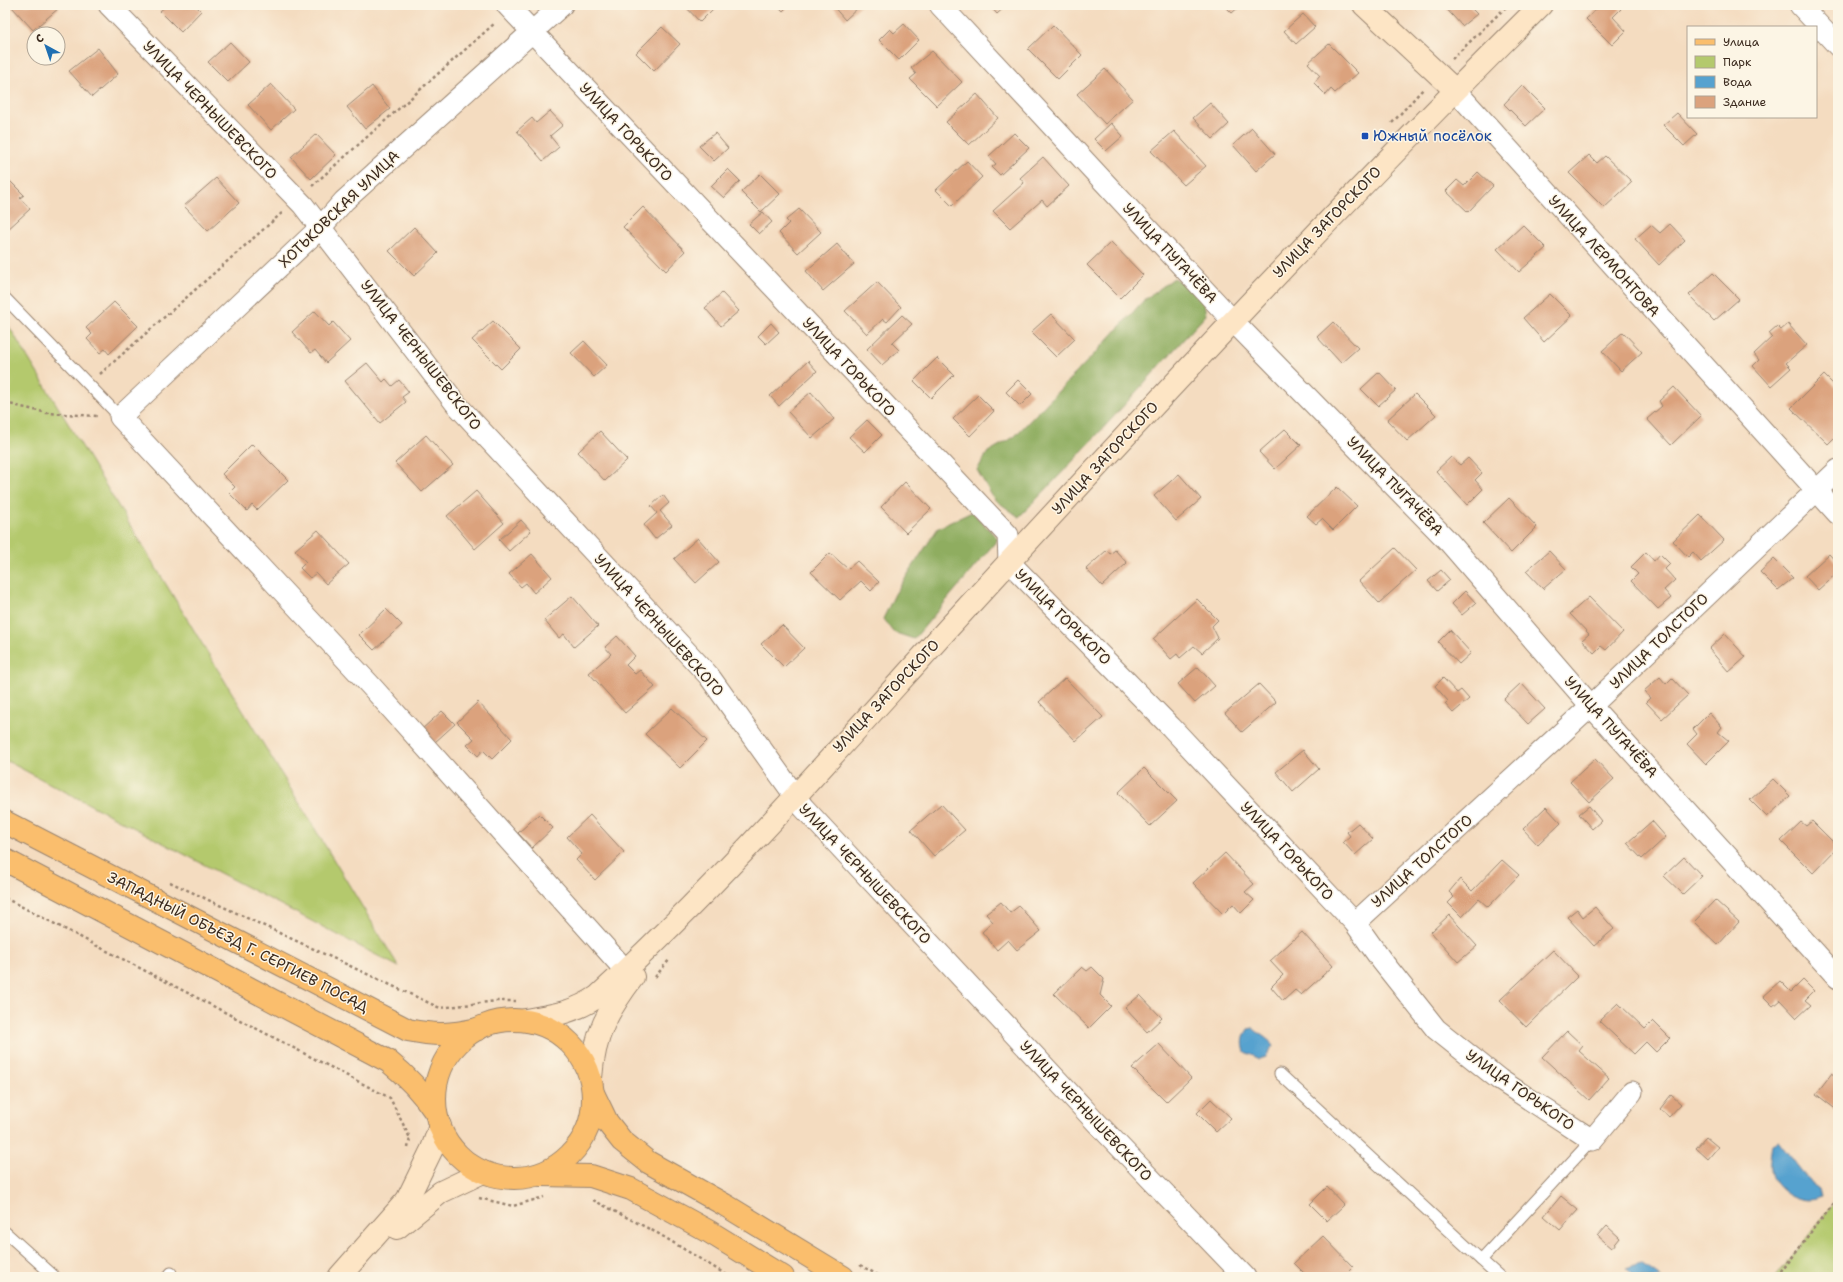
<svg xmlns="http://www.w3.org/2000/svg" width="1843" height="1282" font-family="'Shantell Sans',sans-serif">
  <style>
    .green { fill: #b4c96d; stroke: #787a46 }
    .forest { fill: #8fad60; stroke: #656c3f }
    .water { fill: #57a2cf; stroke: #496676 }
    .building { fill: #dba27d }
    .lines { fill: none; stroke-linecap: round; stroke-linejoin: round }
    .lane-casing { stroke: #98836f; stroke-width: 13 }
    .street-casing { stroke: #98836f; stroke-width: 23 }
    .secondary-casing { stroke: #98836f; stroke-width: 24 }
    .primary-casing { stroke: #98836f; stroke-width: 24 }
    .path { stroke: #98836f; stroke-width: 2.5; stroke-dasharray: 3 3; stroke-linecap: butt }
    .lane { stroke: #fff; stroke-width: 11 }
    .street { stroke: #fff; stroke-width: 21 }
    .secondary { stroke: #fde5c5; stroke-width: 22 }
    .primary { stroke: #fabe6d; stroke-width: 22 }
    .transit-dot { fill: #1a4fb4; stroke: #fcf5e5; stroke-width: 1.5 }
    .labels { text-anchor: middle; stroke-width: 3; stroke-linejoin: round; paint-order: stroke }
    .street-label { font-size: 15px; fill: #3b2a1e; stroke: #fcf5e5 }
    .transit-label { font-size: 15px; fill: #164399; stroke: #fcf5e5; text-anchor: start }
  </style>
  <rect width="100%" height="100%" fill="#fcf5e5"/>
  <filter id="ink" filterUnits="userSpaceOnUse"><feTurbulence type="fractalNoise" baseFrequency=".025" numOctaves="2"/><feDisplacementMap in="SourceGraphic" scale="8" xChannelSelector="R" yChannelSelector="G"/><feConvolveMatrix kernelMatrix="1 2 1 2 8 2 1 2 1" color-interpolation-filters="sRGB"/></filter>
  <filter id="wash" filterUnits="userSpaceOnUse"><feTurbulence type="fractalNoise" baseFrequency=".012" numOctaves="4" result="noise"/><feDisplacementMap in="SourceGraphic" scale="16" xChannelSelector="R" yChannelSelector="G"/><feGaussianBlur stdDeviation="0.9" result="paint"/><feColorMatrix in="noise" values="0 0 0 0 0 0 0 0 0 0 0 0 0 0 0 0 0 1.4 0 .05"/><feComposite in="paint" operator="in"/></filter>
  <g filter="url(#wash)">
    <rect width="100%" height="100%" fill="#f4dcc0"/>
    <!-- green -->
    <g class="green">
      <path d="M5,320L399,967L5,760Z"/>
      <path d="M1838,1198V1277H1776Z"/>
    </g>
    <!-- forest -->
    <g class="forest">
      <path d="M1174,278L1187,285L1204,303L1206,315C1144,382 1084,452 1019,517L994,499L977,470L988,452L1014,437L1103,345L1143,301Z"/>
      <path d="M972,512L998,539L914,639L893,632L883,619L895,594L938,528Z"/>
    </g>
    <!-- water -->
    <g class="water">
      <path d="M1253,1028C1260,1035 1268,1038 1274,1046L1266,1057L1260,1059L1245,1052C1242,1043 1243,1037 1248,1029Z"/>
      <path d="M1778,1141L1811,1183L1819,1189L1821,1197C1803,1207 1773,1190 1770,1169C1769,1161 1771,1152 1772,1144Z"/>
      <path d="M1641,1263L1661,1277H1635L1626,1268Z"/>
    </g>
    <g id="blocks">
      <!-- building -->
      <g class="building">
        <path d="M14,5H57L59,8L33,30L12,7Z"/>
        <path d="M167,5H195L201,11L181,32L160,11Z"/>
        <path d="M684,5H717L700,22Z"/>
        <path d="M777,5H789L783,11Z"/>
        <path d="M832,5H861L845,20Z"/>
        <path d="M989,5H1007L997,14Z"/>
        <path d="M1224,5H1241L1232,13Z"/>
        <path d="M1443,5H1468L1477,14L1462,26Z"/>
        <path d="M1601,5H1616L1621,9L1613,17L1626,31L1612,45L1586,19Z"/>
        <path d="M1303,14L1315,27L1296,44L1284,31Z"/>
        <path d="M904,24L919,40L899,60L879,40L890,29L894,33Z"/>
        <path d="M1053,25L1082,55L1058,79L1028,49Z"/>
        <path d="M662,27L680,44L654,71L636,53Z"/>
        <path d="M230,42L249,62L228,82L208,62Z"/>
        <path d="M1329,44L1358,73L1335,93L1331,89L1326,95L1314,83L1320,76L1308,63Z"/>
        <path d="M98,48L118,74L92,97L69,71Z"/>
        <path d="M932,51L962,82L937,106L910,79L916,74L911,68Z"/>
        <path d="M1105,69L1133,99L1105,124L1077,94Z"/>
        <path d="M271,84L294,109L271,130L248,105Z"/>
        <path d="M1522,85L1545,108L1526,126L1504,104Z"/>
        <path d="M372,86L390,109L365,129L347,107Z"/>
        <path d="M977,94L998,118L969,145L946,122Z"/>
        <path d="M1210,103L1229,124L1213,139L1193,118Z"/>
        <path d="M550,111L563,125L550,136L559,147L543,161L517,131L532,118L536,123Z"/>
        <path d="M1677,113L1697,134L1684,146L1663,125Z"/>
        <path d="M1111,123L1123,136L1106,151L1094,139Z"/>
        <path d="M1252,128L1275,154L1256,171L1233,145Z"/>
        <path d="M1174,131L1206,166L1184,185L1151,151Z"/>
        <path d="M715,133L728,148L714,161L699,146Z"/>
        <path d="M1014,133L1029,148L1000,175L992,167L996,164L989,156Z"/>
        <path d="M316,134L336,155L311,179L291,157Z"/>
        <path d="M1589,155L1597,163L1605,156L1632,182L1604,208L1569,173Z"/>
        <path d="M1043,157L1069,186L1047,206L1042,200L1010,228L993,211L1024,183L1020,178Z"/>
        <path d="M967,161L982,177L952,206L936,190Z"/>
        <path d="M728,169L740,181L724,198L711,186Z"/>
        <path d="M1478,172L1493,186L1468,212L1446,191L1457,180L1464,186Z"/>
        <path d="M760,174L780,194L761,212L741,192Z"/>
        <path d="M5,176L24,195L20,198L30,209L6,231Z"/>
        <path d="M216,178L239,203L208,231L184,206Z"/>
        <path d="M643,207L685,251L666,271L623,227Z"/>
        <path d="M799,209L821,232L798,253L779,233L789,223L786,220Z"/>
        <path d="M763,212L772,222L759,234L749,224Z"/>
        <path d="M1670,224L1685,240L1659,265L1635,239L1651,225L1660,233Z"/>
        <path d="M1523,225L1546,248L1519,272L1497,249Z"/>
        <path d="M414,227L438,253L414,276L389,251Z"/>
        <path d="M1111,242L1143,275L1120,298L1087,265Z"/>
        <path d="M837,244L854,264L823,291L806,271Z"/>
        <path d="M1713,273L1739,299L1714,321L1689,295Z"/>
        <path d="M877,282L901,307L887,322L883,319L867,334L845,311Z"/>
        <path d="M722,293L739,311L721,326L705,308Z"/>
        <path d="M1550,294L1572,316L1544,342L1523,318Z"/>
        <path d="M114,302L138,326L109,354L105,349L100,353L87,339L92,334L86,328Z"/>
        <path d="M315,311L329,326L333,322L350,341L326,363L315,350L311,353L292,332Z"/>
        <path d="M1051,314L1075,339L1056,357L1031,332Z"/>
        <path d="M902,315L912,324L892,343L899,350L882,365L867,349Z"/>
        <path d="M493,321L521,349L501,369L472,340Z"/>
        <path d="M1333,322L1358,348L1341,363L1317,337Z"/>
        <path d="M771,323L779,332L766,344L758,336Z"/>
        <path d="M1788,324L1807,345L1786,363L1791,368L1771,386L1753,366L1759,360L1754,354L1772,337L1769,333L1777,326L1781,330Z"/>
        <path d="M1623,332L1642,352L1621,371L1602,351Z"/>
        <path d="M584,341L607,365L594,377L571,353Z"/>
        <path d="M937,358L954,375L931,398L914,381Z"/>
        <path d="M808,361L817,371L779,406L770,396Z"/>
        <path d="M367,363L383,382L386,379L392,386L399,380L409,392L402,397L406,402L380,423L345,381Z"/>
        <path d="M1379,372L1396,390L1378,406L1361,389Z"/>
        <path d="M1824,375L1838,389V438L1836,436L1828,444L1791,408Z"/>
        <path d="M1018,380L1032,394L1020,406L1006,392Z"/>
        <path d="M1674,387L1701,416L1671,445L1647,419L1662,406L1659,401Z"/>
        <path d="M811,392L834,419L812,438L788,412Z"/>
        <path d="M1415,394L1436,415L1407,441L1387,420Z"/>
        <path d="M978,395L994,411L970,436L953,419Z"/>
        <path d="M867,420L882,435L865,452L849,437Z"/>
        <path d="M1285,429L1301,445L1275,469L1259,452Z"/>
        <path d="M600,431L627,460L605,481L578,452Z"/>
        <path d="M426,435L453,465L422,492L395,463Z"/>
        <path d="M252,444L288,480L257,510L252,505L247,511L229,493L235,487L222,474Z"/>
        <path d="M1451,457L1460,465L1468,458L1482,473L1475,480L1483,489L1467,505L1436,471Z"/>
        <path d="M1179,474L1201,499L1176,521L1154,496Z"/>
        <path d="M905,482L931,509L906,533L881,507Z"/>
        <path d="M1337,487L1357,506L1333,530L1322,519L1316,524L1307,516Z"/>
        <path d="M476,491L504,523L475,549L447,516Z"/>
        <path d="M663,495L669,503L660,511L672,525L655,539L644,525L657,513L651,506Z"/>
        <path d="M1509,498L1537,527L1511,553L1483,523Z"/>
        <path d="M1700,515L1724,540L1701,561L1693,552L1688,557L1673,541Z"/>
        <path d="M521,520L531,531L509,551L499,540Z"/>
        <path d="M318,530L349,564L326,584L316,573L310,578L300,568L306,562L295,550Z"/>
        <path d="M698,538L719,562L696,583L674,559Z"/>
        <path d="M1395,548L1416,570L1379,603L1359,581Z"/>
        <path d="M1107,550L1110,554L1115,550L1127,563L1102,586L1086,569Z"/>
        <path d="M1549,551L1566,569L1543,589L1526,571Z"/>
        <path d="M1646,552L1654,561L1660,554L1670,564L1665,569L1675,580L1664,590L1671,598L1658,609L1631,581L1638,574L1631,567Z"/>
        <path d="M830,553L848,569L857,561L879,582L871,591L861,581L840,600L811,572Z"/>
        <path d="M532,554L552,577L534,593L526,583L521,587L509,574Z"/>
        <path d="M1829,554L1838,564V572L1818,590L1805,576Z"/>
        <path d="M1774,559L1793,578L1778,590L1760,572Z"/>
        <path d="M1441,570L1450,580L1437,591L1428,581Z"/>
        <path d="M1465,591L1476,603L1462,615L1452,604Z"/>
        <path d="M572,596L598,626L574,647L564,634L559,638L544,620Z"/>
        <path d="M1589,597L1623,632L1606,650L1601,646L1594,653L1582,640L1589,634L1570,614Z"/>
        <path d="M1197,599L1218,620L1212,626L1218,638L1202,653L1194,646L1180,658L1177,654L1171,659L1153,639Z"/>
        <path d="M386,609L402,625L374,650L359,635Z"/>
        <path d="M782,625L804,648L784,667L761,644Z"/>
        <path d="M1450,630L1471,653L1459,664L1438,642Z"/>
        <path d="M1725,634L1746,657L1729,672L1709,649Z"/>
        <path d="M617,636L635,656L626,665L635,674L640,670L655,687L625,713L589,673L611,654L605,647Z"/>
        <path d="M1198,667L1215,686L1195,703L1178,684Z"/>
        <path d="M1660,677L1666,684L1672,678L1688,695L1662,719L1646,702L1650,698L1644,691Z"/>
        <path d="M1065,678L1103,717L1076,741L1039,702Z"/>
        <path d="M1443,678L1457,693L1461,690L1469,699L1453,713L1445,704L1448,701L1435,686Z"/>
        <path d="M1521,683L1545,709L1528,724L1504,699Z"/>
        <path d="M1259,684L1276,702L1242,732L1225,713Z"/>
        <path d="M478,702L512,739L492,759L483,750L478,756L467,745L474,739L457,722Z"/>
        <path d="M672,708L707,741L680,768L645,734Z"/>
        <path d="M442,711L455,724L434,743L421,730Z"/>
        <path d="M1709,713L1722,727L1718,732L1729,741L1706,764L1687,744L1697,734L1693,729Z"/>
        <path d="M1303,750L1319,769L1293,792L1276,772Z"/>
        <path d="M1595,759L1614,779L1589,802L1570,782Z"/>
        <path d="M1144,768L1177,801L1150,826L1118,793Z"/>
        <path d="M1773,779L1790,796L1767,817L1750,800Z"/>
        <path d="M941,804L965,830L934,856L911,830Z"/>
        <path d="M1589,806L1601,821L1592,829L1579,814Z"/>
        <path d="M1546,807L1561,823L1538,845L1523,829Z"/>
        <path d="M539,814L553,828L532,848L518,833Z"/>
        <path d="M590,815L624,852L595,880L576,860L582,854L567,837Z"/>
        <path d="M1652,821L1666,837L1642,859L1627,843Z"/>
        <path d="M1812,821L1838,847L1813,873L1781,841L1801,822L1806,826Z"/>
        <path d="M1358,823L1373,839L1355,855L1343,842L1350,836L1347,832Z"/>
        <path d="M1225,853L1254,884L1245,892L1254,900L1241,913L1233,904L1223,914L1193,883Z"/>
        <path d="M1684,857L1702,876L1683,894L1664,876Z"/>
        <path d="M1502,860L1519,875L1488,907L1479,899L1462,917L1448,903L1454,897L1449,892L1460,879L1472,891Z"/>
        <path d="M1715,900L1739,922L1718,945L1694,922Z"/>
        <path d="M1001,902L1010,913L1019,906L1041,931L1017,950L1008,940L997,950L982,932L993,922L986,914Z"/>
        <path d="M1595,907L1614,929L1594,946L1567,917L1577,909L1583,917Z"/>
        <path d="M1449,915L1477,946L1458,962L1431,932Z"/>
        <path d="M1302,932L1333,966L1301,995L1295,990L1283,1001L1271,987L1283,975L1270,961Z"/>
        <path d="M1553,950L1578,976L1526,1027L1500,1000Z"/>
        <path d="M1082,967L1087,971L1092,967L1104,979L1100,995L1111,1006L1089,1028L1054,994Z"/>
        <path d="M1803,980L1814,991L1805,1000L1811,1005L1797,1018L1780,1000L1773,1006L1763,996L1780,981L1791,992Z"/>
        <path d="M1140,995L1162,1018L1147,1032L1125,1008Z"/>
        <path d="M1618,1003L1645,1029L1653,1021L1670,1038L1656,1052L1646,1042L1634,1054L1599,1021Z"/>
        <path d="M1567,1031L1583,1046L1579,1051L1609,1078L1589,1100L1542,1057Z"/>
        <path d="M1159,1044L1191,1078L1166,1102L1132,1068Z"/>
        <path d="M1832,1073L1838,1077V1111L1816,1094Z"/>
        <path d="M1671,1095L1681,1104L1669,1117L1660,1109Z"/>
        <path d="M1211,1099L1231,1118L1216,1132L1197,1113Z"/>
        <path d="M1706,1137L1718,1147L1708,1159L1696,1148Z"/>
        <path d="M1327,1187L1344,1205L1327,1221L1310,1204Z"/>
        <path d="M1561,1196L1578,1210L1560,1230L1544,1216Z"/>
        <path d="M1607,1226L1620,1238L1612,1248L1598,1236Z"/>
        <path d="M1323,1236L1353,1267L1343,1277H1308L1294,1263Z"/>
      </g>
    </g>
  </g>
  <g filter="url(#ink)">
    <use href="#blocks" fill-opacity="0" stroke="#98836f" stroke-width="1"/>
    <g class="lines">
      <defs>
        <g id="lane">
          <path d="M5,298L120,417"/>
          <path d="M1280,1074L1481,1260L1592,1140"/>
          <path d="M5,1232L55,1277"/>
          <path d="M1481,1260L1500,1277"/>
          <path d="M168,1277L171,1273"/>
        </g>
        <g id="street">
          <path d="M109,5L303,205L457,405L709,676L803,807L1097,1123L1245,1277"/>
          <path d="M507,5L1008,535L1009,562L1171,727L1355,923L1382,961L1436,1029L1500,1080L1592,1140L1632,1092"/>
          <path d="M562,5L344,201L321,227L120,417L371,686L626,971"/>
          <path d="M940,5L1233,321L1449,542L1591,706L1838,978"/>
          <path d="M1800,5L1838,46"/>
          <path d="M1455,90L1838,514"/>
          <path d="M1355,923L1591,706L1838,470"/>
        </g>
        <g id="secondary">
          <path d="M1364,5L1455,90"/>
          <path d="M526,1020C553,1015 573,1013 597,997C735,870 858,726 985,588C1167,390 1350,194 1541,5"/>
          <path d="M591,1078C594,1035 608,1010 633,977"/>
          <path d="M397,1228L441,1192L483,1172"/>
          <path d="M339,1277L407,1200L432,1149L440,1126"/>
        </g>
        <g id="primary">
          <path d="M5,822L408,1030C437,1036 450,1035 478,1029"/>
          <path d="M5,860L388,1061C408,1077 422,1092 436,1113"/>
          <circle cx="514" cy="1099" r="79"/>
          <path d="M594,1095L607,1122L622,1141L648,1162L725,1205L843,1277"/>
          <path d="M541,1175L591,1176L631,1189L708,1231L783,1277"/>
        </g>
      </defs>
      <!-- lane casing -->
      <use href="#lane" class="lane-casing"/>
      <!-- street casing -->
      <use href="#street" class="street-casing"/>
      <!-- secondary casing -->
      <use href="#secondary" class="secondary-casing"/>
      <!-- primary casing -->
      <use href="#primary" class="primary-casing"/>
      <!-- path -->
      <g class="path">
        <path d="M1452,59L1508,5"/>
        <path d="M1392,123L1424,88"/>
        <path d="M312,186L495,23"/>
        <path d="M100,374L283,212"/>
        <path d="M5,403L47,413L97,416"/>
        <path d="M170,882L440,1008L496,1001H516"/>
        <path d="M5,898L390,1098L410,1138L408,1148"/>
        <path d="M655,977L670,959"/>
        <path d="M479,1198L513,1206L544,1197"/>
        <path d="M593,1200L659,1234L730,1277"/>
        <path d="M860,1265L881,1277"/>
        <path d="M1777,1277L1838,1198"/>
      </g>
      <!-- lane -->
      <use href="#lane" class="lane"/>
      <!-- street -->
      <use href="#street" class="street"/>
      <!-- secondary -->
      <use href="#secondary" class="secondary"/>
      <!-- primary -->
      <use href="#primary" class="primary"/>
    </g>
  </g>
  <!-- markers -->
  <rect class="transit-dot" x="1361" y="132" width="8" height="8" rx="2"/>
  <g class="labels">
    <!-- street labels -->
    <g class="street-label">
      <text transform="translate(210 110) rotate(46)" y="5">УЛИЦА ЧЕРНЫШЕВСКОГО</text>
      <text transform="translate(626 132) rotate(47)" y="5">УЛИЦА ГОРЬКОГО</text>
      <text transform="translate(339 209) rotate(-44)" y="5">ХОТЬКОВСКАЯ УЛИЦА</text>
      <text transform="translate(1327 222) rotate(-46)" y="5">УЛИЦА ЗАГОРСКОГО</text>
      <text transform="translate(1170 253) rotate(47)" y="5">УЛИЦА ПУГАЧЁВА</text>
      <text transform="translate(1604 256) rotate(48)" y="5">УЛИЦА ЛЕРМОНТОВА</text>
      <text transform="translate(421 355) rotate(52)" y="5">УЛИЦА ЧЕРНЫШЕВСКОГО</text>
      <text transform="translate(849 367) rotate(47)" y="5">УЛИЦА ГОРЬКОГО</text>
      <text transform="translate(1105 458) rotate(-47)" y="5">УЛИЦА ЗАГОРСКОГО</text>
      <text transform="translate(1395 486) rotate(46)" y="5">УЛИЦА ПУГАЧЁВА</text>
      <text transform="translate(1063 617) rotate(45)" y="5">УЛИЦА ГОРЬКОГО</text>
      <text transform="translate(659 625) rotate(48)" y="5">УЛИЦА ЧЕРНЫШЕВСКОГО</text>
      <text transform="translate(1659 641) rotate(-44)" y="5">УЛИЦА ТОЛСТОГО</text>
      <text transform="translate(886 696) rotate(-47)" y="5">УЛИЦА ЗАГОРСКОГО</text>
      <text transform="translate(1611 727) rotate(48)" y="5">УЛИЦА ПУГАЧЁВА</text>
      <text transform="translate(1287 851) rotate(47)" y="5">УЛИЦА ГОРЬКОГО</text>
      <text transform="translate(1422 861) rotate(-42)" y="5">УЛИЦА ТОЛСТОГО</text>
      <text transform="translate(865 874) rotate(47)" y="5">УЛИЦА ЧЕРНЫШЕВСКОГО</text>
      <text transform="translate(238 942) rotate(27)" y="5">ЗАПАДНЫЙ ОБЪЕЗД Г. СЕРГИЕВ ПОСАД</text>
      <text transform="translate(1520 1090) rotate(35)" y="5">УЛИЦА ГОРЬКОГО</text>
      <text transform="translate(1086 1111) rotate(47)" y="5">УЛИЦА ЧЕРНЫШЕВСКОГО</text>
    </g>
    <!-- transit labels -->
    <g class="transit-label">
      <text x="1373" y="141">Южный посёлок</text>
    </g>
  </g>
  <!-- margin -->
  <rect width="1843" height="1282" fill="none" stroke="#fcf5e5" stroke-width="20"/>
  <!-- legend -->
  <rect x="1687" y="26" width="130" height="92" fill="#fcf5e5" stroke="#afa495"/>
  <rect x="1695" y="39" width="20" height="6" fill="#fabe6d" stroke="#afa495"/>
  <text x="1723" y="46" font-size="12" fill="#3b2a1e">Улица</text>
  <rect x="1695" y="56" width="20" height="12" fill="#b4c96d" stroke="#afa495"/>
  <text x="1723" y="66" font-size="12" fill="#3b2a1e">Парк</text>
  <rect x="1695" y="76" width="20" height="12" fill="#57a2cf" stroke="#afa495"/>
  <text x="1723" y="86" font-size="12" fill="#3b2a1e">Вода</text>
  <rect x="1695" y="96" width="20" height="12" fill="#dba27d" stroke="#afa495"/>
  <text x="1723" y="106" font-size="12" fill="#3b2a1e">Здание</text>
  <!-- north arrow -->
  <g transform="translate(46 46) rotate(320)"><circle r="19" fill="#fcf5e5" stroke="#afa495"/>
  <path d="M0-3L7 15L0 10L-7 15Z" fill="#1f6fb2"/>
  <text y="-6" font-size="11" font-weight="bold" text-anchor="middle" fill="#3b2a1e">С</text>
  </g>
</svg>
